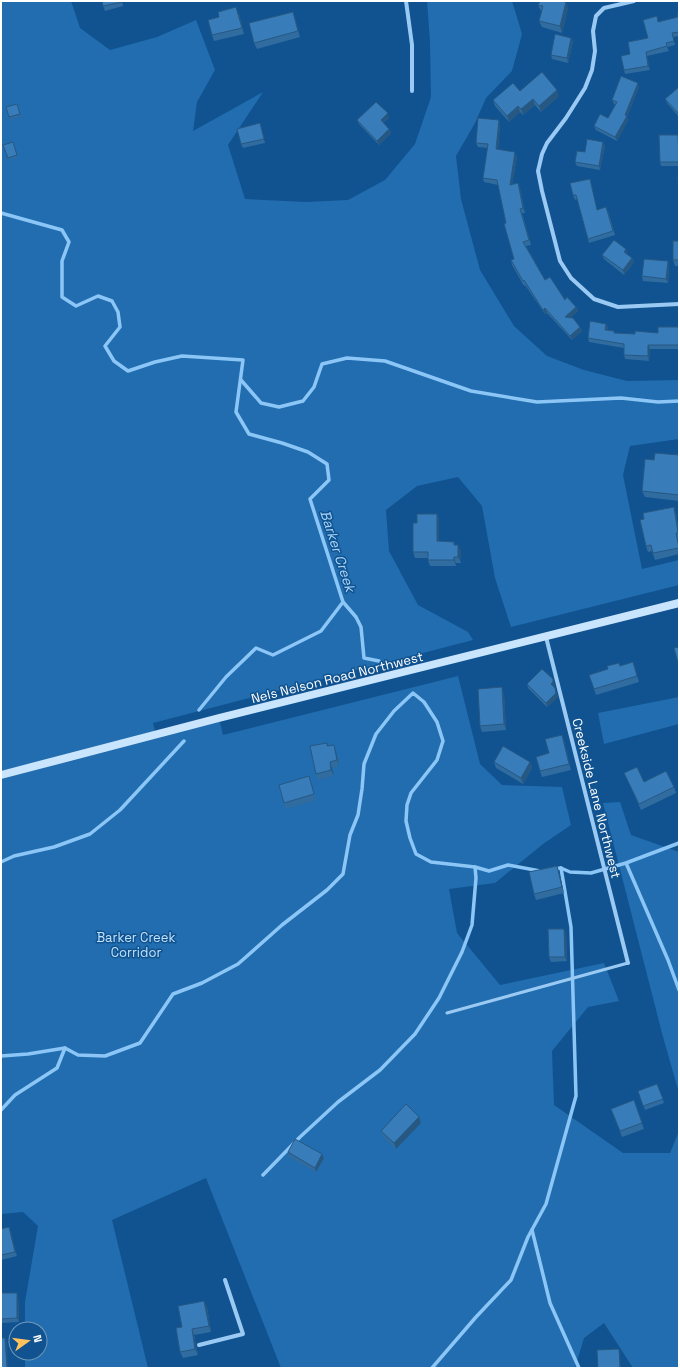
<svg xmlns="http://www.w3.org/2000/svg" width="680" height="1369" font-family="'Space Grotesk',sans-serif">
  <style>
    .green { fill: #216daf }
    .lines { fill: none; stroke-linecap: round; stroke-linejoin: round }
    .stream { stroke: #8bc6f7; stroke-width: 3.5 }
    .lane { stroke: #9acaf3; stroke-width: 3 }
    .street { stroke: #9acaf3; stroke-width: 4 }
    .secondary { stroke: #c9e4fd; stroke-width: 8 }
    .wall { fill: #306c9f }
    .shaded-wall { fill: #275882 }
    .building { fill: #387db9; stroke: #275882 }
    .labels { text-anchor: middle; stroke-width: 3; stroke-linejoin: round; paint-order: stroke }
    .street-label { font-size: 13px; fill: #fff; stroke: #105390 }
    .park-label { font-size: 13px; fill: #c1e2fd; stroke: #105390 }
    .water-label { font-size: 14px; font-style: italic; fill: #a6d3fa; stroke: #105390 }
  </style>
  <rect width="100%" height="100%" fill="#105390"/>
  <!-- green -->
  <g class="green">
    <path d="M1,1H71L80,28L110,50L157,37L196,20L215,70L197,102L193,131L263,92L228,145L245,199L306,202L348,200L385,180L415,144L431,97L430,42L427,1H512L522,34L512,71L486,98L475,123L456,156L461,199L480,270L514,326L547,356L584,370L627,381L679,380V439L630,446L623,475L642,569L679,560V585L511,627L495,578L482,506L458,477L417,486L386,510L389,551L418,605L468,632L473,640L153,723L156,735L219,718L223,735L458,676L480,764L502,785L562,787L571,825L543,844L495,883L449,889L457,933L500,985L604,963L619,1001L588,1007L552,1051L554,1105L623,1153H670L679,1131V1368H633L604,1323L584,1338L575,1368H281L206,1178L112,1220L148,1368H25V1353H40V1329H25V1302L38,1226L23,1212L1,1214Z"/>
    <path d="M679,697V724L604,744L598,713Z"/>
    <path d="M620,802L631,835L679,852V1093L663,1037L603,803Z"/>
  </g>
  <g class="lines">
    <!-- stream -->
    <g class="stream">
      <path d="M1,213L62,230L69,242L62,261V297L76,306L98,296L112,301L118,312L120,327L105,346L114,361L128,371L155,362L182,356L243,360L236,412L249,434L282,443L308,452L327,464L329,480L310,499L343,602L356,617L361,627L364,658L379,661"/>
      <path d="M241,380L261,403L279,407L303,401L314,387L322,364L347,358L385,361L471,391L537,402L621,398L658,402L679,401"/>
      <path d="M199,710L226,677L256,648L273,655L321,631L343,602"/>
      <path d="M1,862L14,856L54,847L90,834L120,810L184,741"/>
      <path d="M626,863L668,960L679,990"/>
      <path d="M554,869L561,868L570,872L591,873L626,863L679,843"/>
      <path d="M1,1056L28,1054L65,1048L78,1055L105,1056L140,1043L173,994L202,983L238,964L282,925L327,890L343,874L350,835L358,815L362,789L364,764L376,734L394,711L413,693L424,702L437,722L443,741L437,760L411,793L407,805L406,821L410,838L416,854L431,862L475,867L489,871L508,865L540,871"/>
      <path d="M1,1110L15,1095L57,1068L65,1048"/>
      <path d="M263,1175L300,1137L338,1102L380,1070L415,1034L439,998L462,952L472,925L476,878L475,867"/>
      <path d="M532,1230L550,1303L579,1368"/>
      <path d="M432,1368L476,1317L511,1280L528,1237L546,1204L576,1096L571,927L561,868"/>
    </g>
    <!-- lane -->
    <path class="lane" d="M447,1013L628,963"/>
    <!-- street -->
    <g class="street">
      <path d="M406,1L412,45V91"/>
      <path d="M634,1L604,8L596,16L593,31L595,51L592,70L585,88L566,118L547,143L542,154L538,171L542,191L560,261L571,278L594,299L618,307L679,304"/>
      <path d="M546,637L628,963"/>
      <path d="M199,1345L243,1334L225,1280"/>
    </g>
    <!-- secondary -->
    <path class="secondary" d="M1,775L219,718L679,603"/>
  </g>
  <!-- wall -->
  <g class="wall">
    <path d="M122,1L123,6L105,11L103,6Z"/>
    <path d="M538,5L568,8L562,33L542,27L539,21L542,12L541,11Z"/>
    <path d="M679,13V36L673,37L675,45L667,47L669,51L647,56L650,70L625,74L624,70L630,54L648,38L659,22L678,17Z"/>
    <path d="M239,14L244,34L214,41L212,35L219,17Z"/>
    <path d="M295,18L300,37L257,49L254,43Z"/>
    <path d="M571,38L573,42L568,63L552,59L551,55Z"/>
    <path d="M639,87L627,117L628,120L617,141L596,130L594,126L608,118L615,105L614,104L612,100Z"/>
    <path d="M679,87V117L667,103L665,99Z"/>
    <path d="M520,91L559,96L541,112L535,105L523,115L520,112L509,122L495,106L493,100Z"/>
    <path d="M17,104L21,116L10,120L6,107Z"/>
    <path d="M389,118L383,123L389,129L391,133L379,145L359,124L357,120Z"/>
    <path d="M500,125L498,149L517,157L512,184L518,183L520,188L525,213H522L531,245L526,246L545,280L565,300L576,307L578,311L570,318L580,327L582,331L572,340L547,313L545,314L525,285L524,286L512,265L511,260L514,259L498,185L484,182L483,178L488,148L478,147L476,143Z"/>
    <path d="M261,127L265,143L243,148L241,144Z"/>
    <path d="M679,138V166H661L660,162Z"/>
    <path d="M13,142L18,157L8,160L3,145Z"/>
    <path d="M605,146L600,170L577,166L575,162L585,152Z"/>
    <path d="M590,179L597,210L608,211L615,235L589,243L577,199L575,200L573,195Z"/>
    <path d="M679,241V266H675L673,260Z"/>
    <path d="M626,249L627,253V254L632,258L634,262L624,275L604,259L602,255Z"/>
    <path d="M668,261L669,266L668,283L643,281L642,276Z"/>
    <path d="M606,324L608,328V330L614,331L615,333L635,334L658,333L679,327V349H650L649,361L625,359L624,355V348L589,342L588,338Z"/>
    <path d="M679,455V501L645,497L642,491L654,460Z"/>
    <path d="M676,513L679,533V539H678L679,543V554L655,560L652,551L648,552L646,546Z"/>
    <path d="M437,514L439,520V541L455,545L461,551V563H456V566H430L428,560V558H415L413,552L417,523Z"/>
    <path d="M633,662L639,682L596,695L594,689L620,666Z"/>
    <path d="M527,684L555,686L554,687L558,697L547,707L528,688Z"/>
    <path d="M504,694L506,730L482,732L480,726Z"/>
    <path d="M562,735L564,741L571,770L542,777L540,771L549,753Z"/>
    <path d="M328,746L336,751L339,766L332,768L334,776L318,780L316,774Z"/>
    <path d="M494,762H530L532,768L523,784L496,768Z"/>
    <path d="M624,773L644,782L674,787L676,793L641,810L627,779Z"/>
    <path d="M309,776L316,800L286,809L284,803Z"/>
    <path d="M557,866L559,872L564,893L536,900L534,894Z"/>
    <path d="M566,933L567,961L551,962L549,957Z"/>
    <path d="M657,1084L664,1103L645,1110L638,1091Z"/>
    <path d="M634,1100L644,1129L622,1137L611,1109Z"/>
    <path d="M419,1117L421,1123L396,1149L383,1137L381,1131Z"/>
    <path d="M288,1152L324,1158L316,1172L289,1157Z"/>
    <path d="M9,1227L17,1256L1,1260V1229Z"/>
    <path d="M1,1293H17L18,1297L19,1322L2,1323L1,1319Z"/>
    <path d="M207,1307L211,1332L194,1335L198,1355L183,1358L180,1352L182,1327Z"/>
  </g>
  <!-- shaded-wall -->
  <g class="shaded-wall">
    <path d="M566,2L568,8L562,33L560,26Z"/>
    <path d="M236,7L239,14L244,34L242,28Z"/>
    <path d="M293,12L295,18L300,37L298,31Z"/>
    <path d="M571,38L573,42L568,63L567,58Z"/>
    <path d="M646,52L647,56L650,70L648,66Z"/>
    <path d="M638,83L639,87L627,117L628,120L617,141L615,137Z"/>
    <path d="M557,90L559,96L541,112L539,106Z"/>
    <path d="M533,99L535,105L523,115L521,109Z"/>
    <path d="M518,106L520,112L509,122L507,116Z"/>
    <path d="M388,113L389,118L382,124L381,120Z"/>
    <path d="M499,120L500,125L498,153L496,149Z"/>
    <path d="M389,129L391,133L379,145L377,141Z"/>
    <path d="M678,135L679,138V163V162Z"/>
    <path d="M603,142L605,146L600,170L599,166Z"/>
    <path d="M515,152L517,157L511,189L510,185Z"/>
    <path d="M518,183L520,188L525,213L523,208Z"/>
    <path d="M626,249L627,253L625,256L624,252Z"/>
    <path d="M632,258L634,262L624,275L623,270Z"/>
    <path d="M668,261L669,266L668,283L666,279Z"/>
    <path d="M576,307L578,311L566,322L565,317Z"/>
    <path d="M545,308L547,313L545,314L543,310Z"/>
    <path d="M606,324L608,328L607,334L605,330Z"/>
    <path d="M580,327L582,331L572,340L570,336Z"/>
    <path d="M648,345L650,349L649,361L648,356Z"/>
    <path d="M674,507L676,513L679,536L678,533Z"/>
    <path d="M437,514L439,520V548L437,541Z"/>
    <path d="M458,545L461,551V563L458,557Z"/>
    <path d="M454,557L456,563V566L454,560Z"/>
    <path d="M553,679L555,686L553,688L551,684Z"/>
    <path d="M502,687L504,694L506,730L504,724Z"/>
    <path d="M555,688L558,697L547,707L546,703Z"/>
    <path d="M562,735L564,741L571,770L569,764Z"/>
    <path d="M334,745L336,751L339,766L337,760Z"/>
    <path d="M330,762L332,768L334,776L331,770Z"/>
    <path d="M530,762L532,768L523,784L521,778Z"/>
    <path d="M557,866L559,872L564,893L562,887Z"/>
    <path d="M564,929L566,933L567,961L565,957Z"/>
    <path d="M419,1117L421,1123L396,1149L394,1143Z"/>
    <path d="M322,1154L324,1158L316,1172L315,1168Z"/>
    <path d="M9,1227L11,1231L17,1256L15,1252Z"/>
    <path d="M17,1293L18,1297L19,1322L17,1318Z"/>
    <path d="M204,1301L207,1307L211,1332L209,1326Z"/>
    <path d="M192,1329L194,1335L198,1355L195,1349Z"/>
    <path d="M5,1338L7,1342L8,1368H7Z"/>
    <path d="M619,1349L620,1353L621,1368H620Z"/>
  </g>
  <!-- building -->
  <g class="building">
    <path d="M102,1H121L122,2L103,6Z"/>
    <path d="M540,1H562L566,2L560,26L539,21L543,6L538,5Z"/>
    <path d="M236,7L242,28L212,35L208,20L219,17L218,12Z"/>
    <path d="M293,12L298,31L254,43L249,23Z"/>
    <path d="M677,13H679V32L672,33L674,41L666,43L667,46L646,52L648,66L624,70L621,56L630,54L628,42L648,38L643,20L657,16L658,22L678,17Z"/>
    <path d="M555,34L571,38L567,58L551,55Z"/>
    <path d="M542,72L557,90L539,106L533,99L521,109L518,106L507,116L493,100L513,83L520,91Z"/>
    <path d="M621,76L638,83L625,115L627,116L615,137L594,126L600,114L608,118L617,102L612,100Z"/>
    <path d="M679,87V114L665,99Z"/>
    <path d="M376,102L388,113L381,120L389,129L377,141L357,120Z"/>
    <path d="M17,104L20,114L9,117L6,107Z"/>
    <path d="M478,118L499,120L496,149L515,152L510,185L518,183L523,208L520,209L529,240L523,242L545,280L550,277L565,300L567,297L576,307L565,317L573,318L580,327L570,336L545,308L543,310L524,280L523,281L511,260L514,259L504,224L506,223L497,180L483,178L488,144L476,143Z"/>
    <path d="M260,123L264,139L241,144L237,129Z"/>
    <path d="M659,135H678L679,162H660Z"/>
    <path d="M587,139L603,142L599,166L575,162L577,151L585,152Z"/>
    <path d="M13,142L17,155L8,158L3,145Z"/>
    <path d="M679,176V181L677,179Z"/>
    <path d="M590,179L597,210L606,207L613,231L588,239L576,195H573L570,183Z"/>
    <path d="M614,240L626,249L624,252L632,258L623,270L602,255Z"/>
    <rect x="673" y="241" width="6" height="19"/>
    <path d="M644,259L668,261L666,279L642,276Z"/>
    <path d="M590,321L606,324L605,330L614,331V333L635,334V331L658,333V327H679V345H648V356L624,355V344L588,338Z"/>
    <path d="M655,453L679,455V495L642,491L645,459L654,460Z"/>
    <path d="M674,507L678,533H676L679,548L653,553L651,545L646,546L640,520L644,519L643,513Z"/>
    <path d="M417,514H437V541L454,542V545H458V557H454V560H428V552H413V523H417Z"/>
    <path d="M679,647V666L674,648Z"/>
    <path d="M633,662L637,676L594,689L589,675L608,669L607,666L619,663L620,666Z"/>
    <path d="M542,669L553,679V682L551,684L555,688L556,693L546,703L527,684Z"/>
    <path d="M502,687L504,724L480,726L478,689Z"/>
    <path d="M562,735L569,764L540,771L536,757L549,753L545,739Z"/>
    <path d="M327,743V746L334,745L337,760L330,762L331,770L316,774L310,746Z"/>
    <path d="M503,746L530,762L521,778L494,762Z"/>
    <path d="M637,767L644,782L666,771L674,787L639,804L624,773Z"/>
    <path d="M309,776L314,794L284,803L279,785Z"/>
    <path d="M557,866L562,887L534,894L529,872Z"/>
    <path d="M548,929H564L565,957H549Z"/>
    <path d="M657,1084L663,1099L643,1106L638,1091Z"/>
    <path d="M634,1100L642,1123L620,1131L611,1109Z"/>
    <path d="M406,1104L419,1117L394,1143L381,1131Z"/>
    <path d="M295,1139L322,1154L315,1168L288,1152Z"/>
    <path d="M9,1227L15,1252L1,1255V1229Z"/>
    <path d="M1,1293H17V1318L1,1319Z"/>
    <path d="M204,1301L209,1326L192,1329L195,1349L180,1352L176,1328L182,1327L178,1306Z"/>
    <path d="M1,1338H5L7,1368H1Z"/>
    <path d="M619,1349L620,1368H598L597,1350Z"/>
  </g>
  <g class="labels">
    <!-- street labels -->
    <g class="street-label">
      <text transform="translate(337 677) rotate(-14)" y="5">Nels Nelson Road Northwest</text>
      <text transform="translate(597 798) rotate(76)" y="5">Creekside Lane Northwest</text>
    </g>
    <!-- park labels -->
    <g class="park-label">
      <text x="136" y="942">Barker Creek<tspan x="136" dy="15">Corridor</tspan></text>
    </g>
    <!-- water labels -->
    <g class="water-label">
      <text transform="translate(338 551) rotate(72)" y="5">Barker Creek</text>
    </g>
  </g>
  <!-- border -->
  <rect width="680" height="1369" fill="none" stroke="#ffffff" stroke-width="4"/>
  <!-- north arrow -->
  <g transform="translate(28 1341) rotate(76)"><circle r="19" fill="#105390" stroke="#7098bc"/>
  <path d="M0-3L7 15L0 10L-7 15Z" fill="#ffc25c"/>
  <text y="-6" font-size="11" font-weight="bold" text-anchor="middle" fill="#ffffff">N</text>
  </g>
</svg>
